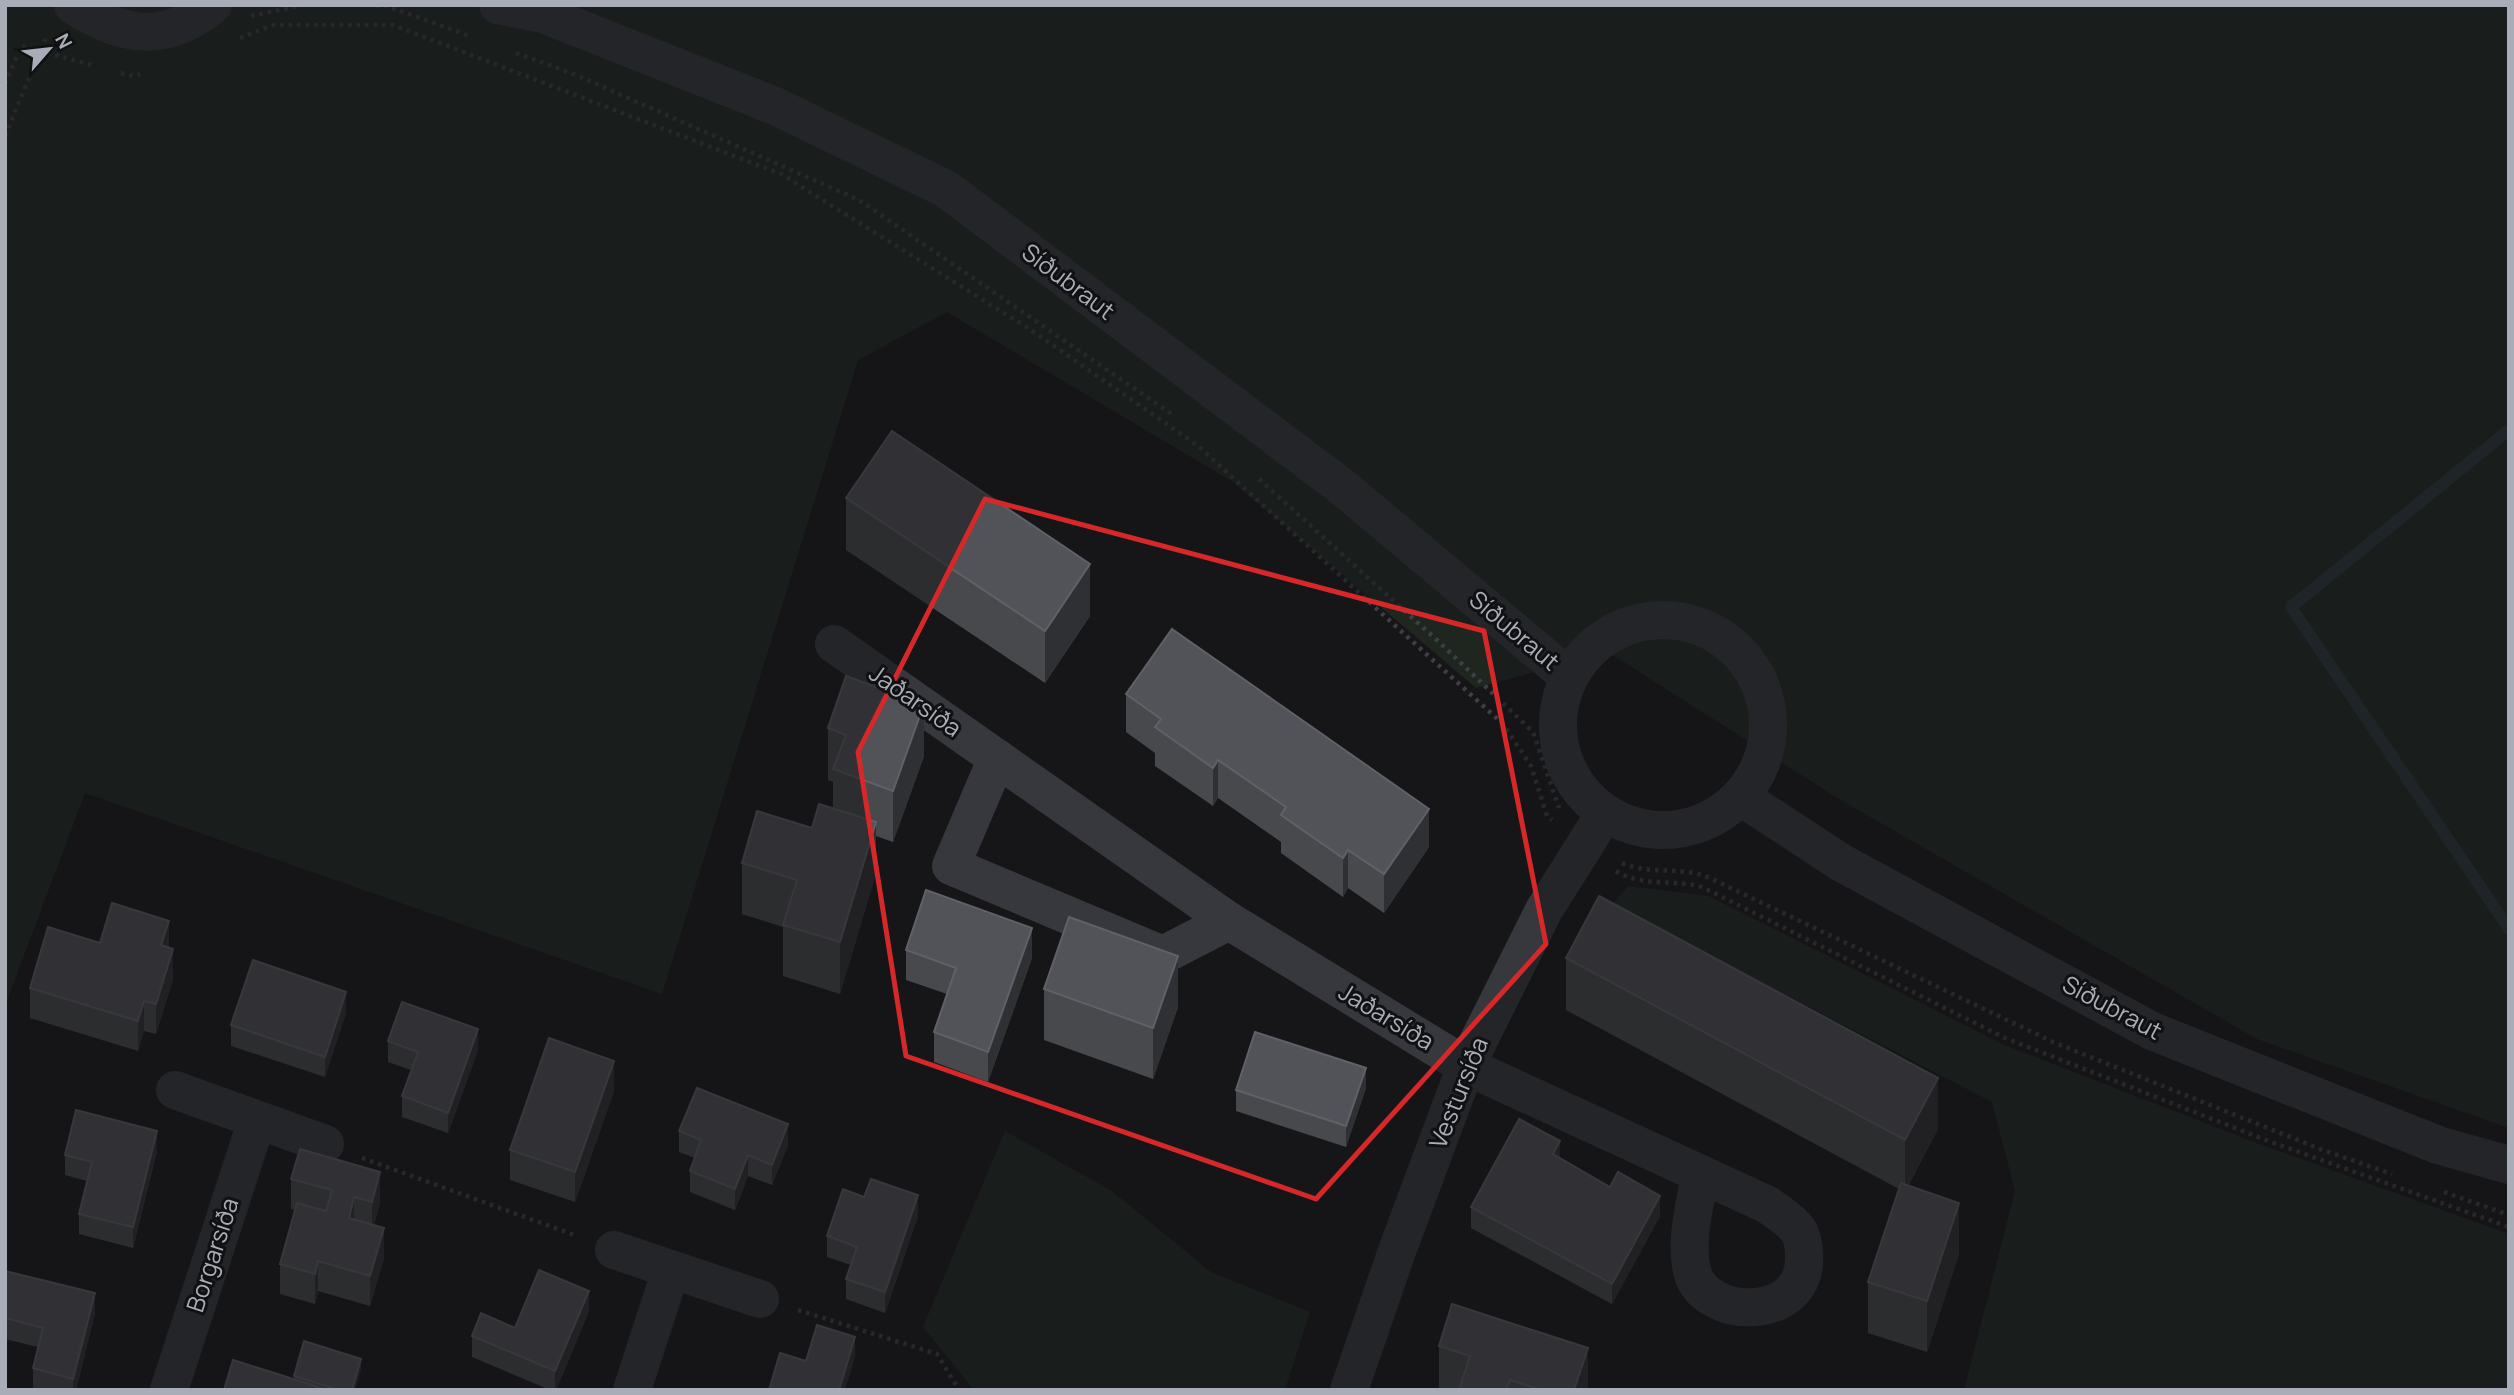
<svg xmlns="http://www.w3.org/2000/svg" width="2514" height="1395" font-family="Manrope,sans-serif">
  <style>
    .green { fill: #1e261f }
    .lines { fill: none; stroke-linecap: round; stroke-linejoin: round }
    .stream { stroke: #2c353c; stroke-width: 12 }
    .path { stroke: #3d3f44; stroke-width: 4.5; stroke-dasharray: 3.5 5; stroke-linecap: butt }
    .minor { stroke: #37383d; stroke-width: 38 }
    .wall { fill: #47494d }
    .shaded-wall { fill: #2f3033 }
    .building { fill: #525359; stroke: #5f6168; stroke-width: 2 }
    .marked { fill: none; stroke: #d62828; stroke-width: 5; stroke-linejoin: round }
    .labels { text-anchor: middle; stroke-width: 6; stroke-linejoin: round; paint-order: stroke }
    .street-label { font-size: 24px; fill: #a8adb8; stroke: #111113 }
  </style>
  <rect width="100%" height="100%" fill="#161618"/>
  <!-- green -->
  <g class="green">
    <path d="M5,5H2509V1128L2257,1039L1839,799L1608,652L1476,688L1233,482L947,312L858,360L662,994L85,793L5,1006Z"/>
    <path d="M1628,886L1709,896L2004,1045L2254,1142L2509,1234V1390H1964L2015,1191L1992,1102L1612,905Z"/>
    <path d="M1005,1131L1112,1191L1211,1272L1310,1312L1285,1390H974L923,1327Z"/>
  </g>
  <g class="lines">
    <!-- stream -->
    <path class="stream" d="M2509,430L2291,607L2509,929"/>
    <!-- path -->
    <g class="path">
      <path d="M367,5L387,6L472,37"/>
      <path d="M251,16L302,5"/>
      <path d="M240,38L273,25H393L781,174L1028,328L1197,445L1503,724L1531,766L1547,816L1552,820"/>
      <path d="M516,53L576,75L859,200L1173,415"/>
      <path d="M121,73L133,76L140,74"/>
      <path d="M5,84L21,46L96,66"/>
      <path d="M5,136L47,35"/>
      <path d="M1259,479L1438,641L1533,732L1559,808"/>
      <path d="M1622,863C1652,876 1678,865 1710,878L2053,1042L2320,1149L2392,1174"/>
      <path d="M1616,871C1641,887 1674,879 1702,887L2005,1038L2271,1142L2509,1227"/>
      <path d="M362,1158L577,1236"/>
      <path d="M2444,1192L2509,1215"/>
      <path d="M798,1310L937,1354L959,1390"/>
    </g>
    <!-- minor -->
    <g class="minor">
      <path d="M73,5C122,37 165,44 213,5"/>
      <path d="M498,5L543,14L775,106L946,189L1341,486L1569,677"/>
      <circle cx="1663" cy="725" r="105"/>
      <path d="M834,644L1229,921L1466,1066L1768,1205C1777,1212 1791,1220 1797,1229C1802,1235 1804,1247 1804,1254C1809,1323 1704,1321 1692,1271C1685,1240 1695,1205 1700,1175"/>
      <path d="M997,758L951,866L1163,955L1229,921"/>
      <path d="M1741,797L1840,862L2152,1031L2438,1145L2509,1165"/>
      <path d="M175,1090L325,1144"/>
      <path d="M614,1250L760,1299"/>
      <path d="M169,1390L257,1120"/>
      <path d="M632,1390L671,1270"/>
      <path d="M1349,1390L1397,1251L1466,1066L1544,910L1605,813"/>
    </g>
  </g>
  <!-- wall -->
  <g class="wall">
    <path d="M846,498L1090,616L1045,683L846,550Z"/>
    <path d="M1126,694L1429,847L1384,913L1348,888L1343,897L1281,853V842L1218,798L1213,806L1155,766V753L1126,732Z"/>
    <path d="M828,728L924,756L893,842L876,836V873L840,994L783,976V927L742,914V863L812,828L833,809V782L828,780Z"/>
    <path d="M100,943L169,947L173,979L156,1034L144,1031L138,1051L30,1018V988Z"/>
    <path d="M906,950L1032,958L988,1082L934,1062V1032L947,994L906,980Z"/>
    <path d="M1566,958L1938,1129L1908,1186L1959,1254L1927,1352L1868,1333V1282L1899,1189L1566,1010Z"/>
    <path d="M1044,989L1178,1007L1153,1079L1044,1040Z"/>
    <path d="M346,1013L325,1077L231,1046V1025Z"/>
    <path d="M388,1041L478,1050L448,1133L402,1117V1096L411,1070L388,1062Z"/>
    <path d="M1366,1088L1346,1147L1236,1111V1090Z"/>
    <path d="M614,1091L575,1202L510,1180V1150Z"/>
    <path d="M679,1131L788,1145L772,1185L748,1176L735,1210L690,1192V1171L695,1158L679,1152Z"/>
    <path d="M157,1151L133,1248L79,1234V1214L87,1181L65,1175V1155Z"/>
    <path d="M1560,1158L1660,1216L1612,1304L1471,1228V1207Z"/>
    <path d="M291,1179L380,1202L374,1225L384,1258L370,1306L318,1291L315,1304L280,1294V1264L295,1210L291,1209Z"/>
    <path d="M864,1197L918,1216L885,1313L846,1299V1279L851,1265L827,1257V1236Z"/>
    <path d="M5,1271L95,1313L76,1390L33,1389V1368L38,1347L5,1339Z"/>
    <path d="M589,1311L556,1390H550L472,1357V1336Z"/>
    <path d="M1439,1346L1588,1390H1439Z"/>
    <path d="M361,1369L355,1390H224L294,1379V1376Z"/>
  </g>
  <!-- shaded-wall -->
  <g class="shaded-wall">
    <path d="M1090,564V616L1045,683V631Z"/>
    <path d="M924,704V756L893,842V791Z"/>
    <path d="M1218,760V798L1213,806V768Z"/>
    <path d="M1429,809V847L1384,913V874Z"/>
    <path d="M876,822V873L840,994V942Z"/>
    <path d="M1348,850V888L1343,897V858Z"/>
    <path d="M169,921V951L161,945Z"/>
    <path d="M1032,928V958L988,1082V1052Z"/>
    <path d="M173,949V979L156,1034V1004Z"/>
    <path d="M1178,956V1007L1153,1079V1028Z"/>
    <path d="M346,992V1013L325,1077V1057Z"/>
    <path d="M144,1001V1031L138,1051V1021Z"/>
    <path d="M478,1029V1050L448,1133V1113Z"/>
    <path d="M614,1061V1091L575,1202V1172Z"/>
    <path d="M1366,1068V1088L1346,1147V1126Z"/>
    <path d="M1938,1078V1129L1905,1191V1140Z"/>
    <path d="M788,1124V1145L772,1185V1165Z"/>
    <path d="M157,1131V1151L133,1248V1227Z"/>
    <path d="M1560,1141V1162L1553,1154Z"/>
    <path d="M748,1155V1176L735,1210V1189Z"/>
    <path d="M380,1172V1202L372,1232V1202Z"/>
    <path d="M918,1195V1216L885,1313V1292Z"/>
    <path d="M1660,1196V1216L1612,1304V1284Z"/>
    <path d="M354,1197V1227L349,1218Z"/>
    <path d="M1959,1203V1254L1927,1352V1301Z"/>
    <path d="M384,1228V1258L370,1306V1276Z"/>
    <path d="M318,1261V1291L315,1304V1274Z"/>
    <path d="M589,1291V1311L556,1390H555V1371Z"/>
    <path d="M95,1293V1313L76,1390H73V1379Z"/>
    <path d="M855,1337V1357L845,1390H839Z"/>
    <path d="M1588,1348V1390H1574Z"/>
    <path d="M361,1359V1369L355,1390H352Z"/>
  </g>
  <!-- building -->
  <g class="building">
    <path d="M892,431L1090,564L1045,631L846,498Z"/>
    <path d="M1172,629L1429,809L1384,874L1348,850L1343,858L1281,815L1286,807L1218,760L1213,768L1155,727L1161,719L1126,694Z"/>
    <path d="M846,676L924,704L893,791L833,769L846,735L828,728Z"/>
    <path d="M819,804L876,822L840,942L783,925L797,880L742,863L757,811L812,828Z"/>
    <path d="M926,890L1032,928L988,1052L934,1032L956,968L906,950Z"/>
    <path d="M1599,896L1938,1078L1905,1140L1566,958Z"/>
    <path d="M112,903L169,921L161,945L173,949L156,1004L144,1001L138,1021L30,988L48,927L100,943Z"/>
    <path d="M1069,917L1178,956L1153,1028L1044,989Z"/>
    <path d="M253,960L346,992L325,1057L231,1025Z"/>
    <path d="M402,1002L478,1029L448,1113L402,1096L418,1052L388,1041Z"/>
    <path d="M1255,1032L1366,1068L1346,1126L1236,1090Z"/>
    <path d="M549,1038L614,1061L575,1172L510,1150Z"/>
    <path d="M697,1088L788,1124L772,1165L748,1155L735,1189L690,1171L701,1140L679,1131Z"/>
    <path d="M76,1110L157,1131L133,1227L79,1214L92,1162L65,1155Z"/>
    <path d="M1519,1119L1560,1141L1553,1154L1610,1187L1618,1172L1660,1196L1612,1284L1471,1207Z"/>
    <path d="M300,1149L380,1172L372,1202L354,1197L349,1218L384,1228L370,1276L318,1261L315,1274L280,1264L297,1203L326,1211L332,1190L291,1179Z"/>
    <path d="M871,1179L918,1195L885,1292L846,1279L857,1247L827,1236L843,1189L864,1197Z"/>
    <path d="M1901,1183L1959,1203L1927,1301L1868,1282Z"/>
    <path d="M539,1270L589,1291L555,1371L472,1336L481,1313L515,1328Z"/>
    <path d="M5,1271L95,1293L73,1379L33,1368L43,1328L5,1318Z"/>
    <path d="M1452,1304L1588,1348L1574,1390H1541L1510,1380L1506,1390H1459L1470,1356L1439,1346Z"/>
    <path d="M817,1325L855,1337L839,1390H769L780,1353L806,1361Z"/>
    <path d="M304,1341L361,1359L352,1390H339L294,1376Z"/>
    <path d="M233,1360L328,1390H224Z"/>
  </g>
  <!-- marked area -->
  <path d="M0 0H2514V1395H0ZM985,499L1484,631L1546,944L1316,1199L906,1056L858,752Z" fill="#161618" fill-opacity=".55" fill-rule="evenodd"/>
  <path class="marked" d="M985,499L1484,631L1546,944L1316,1199L906,1056L858,752Z"/>
  <g class="labels">
    <!-- street labels -->
    <g class="street-label">
      <text transform="translate(1068 282) rotate(37)" y="8">Síðubraut</text>
      <text transform="translate(1514 631) rotate(40)" y="8">Síðubraut</text>
      <text transform="translate(915 701) rotate(35)" y="8">Jaðarsíða</text>
      <text transform="translate(2112 1008) rotate(28)" y="8">Síðubraut</text>
      <text transform="translate(1386 1017) rotate(31)" y="8">Jaðarsíða</text>
      <text transform="translate(1459 1093) rotate(-68)" y="8">Vestursíða</text>
      <text transform="translate(213 1255) rotate(-72)" y="8">Borgarsíða</text>
    </g>
  </g>
  <!-- border -->
  <rect width="2514" height="1395" fill="none" stroke="#a8adb8" stroke-width="14"/>
  <!-- north arrow -->
  <g transform="translate(49 49) rotate(62)" stroke="#111113" stroke-width="5" paint-order="stroke">
  <path d="M0-5L12 26L0 18L-12 26Z" fill="#a8adb8"/>
  <text y="-10" font-size="19" font-weight="bold" text-anchor="middle" fill="#a8adb8">N</text>
  </g>
</svg>
